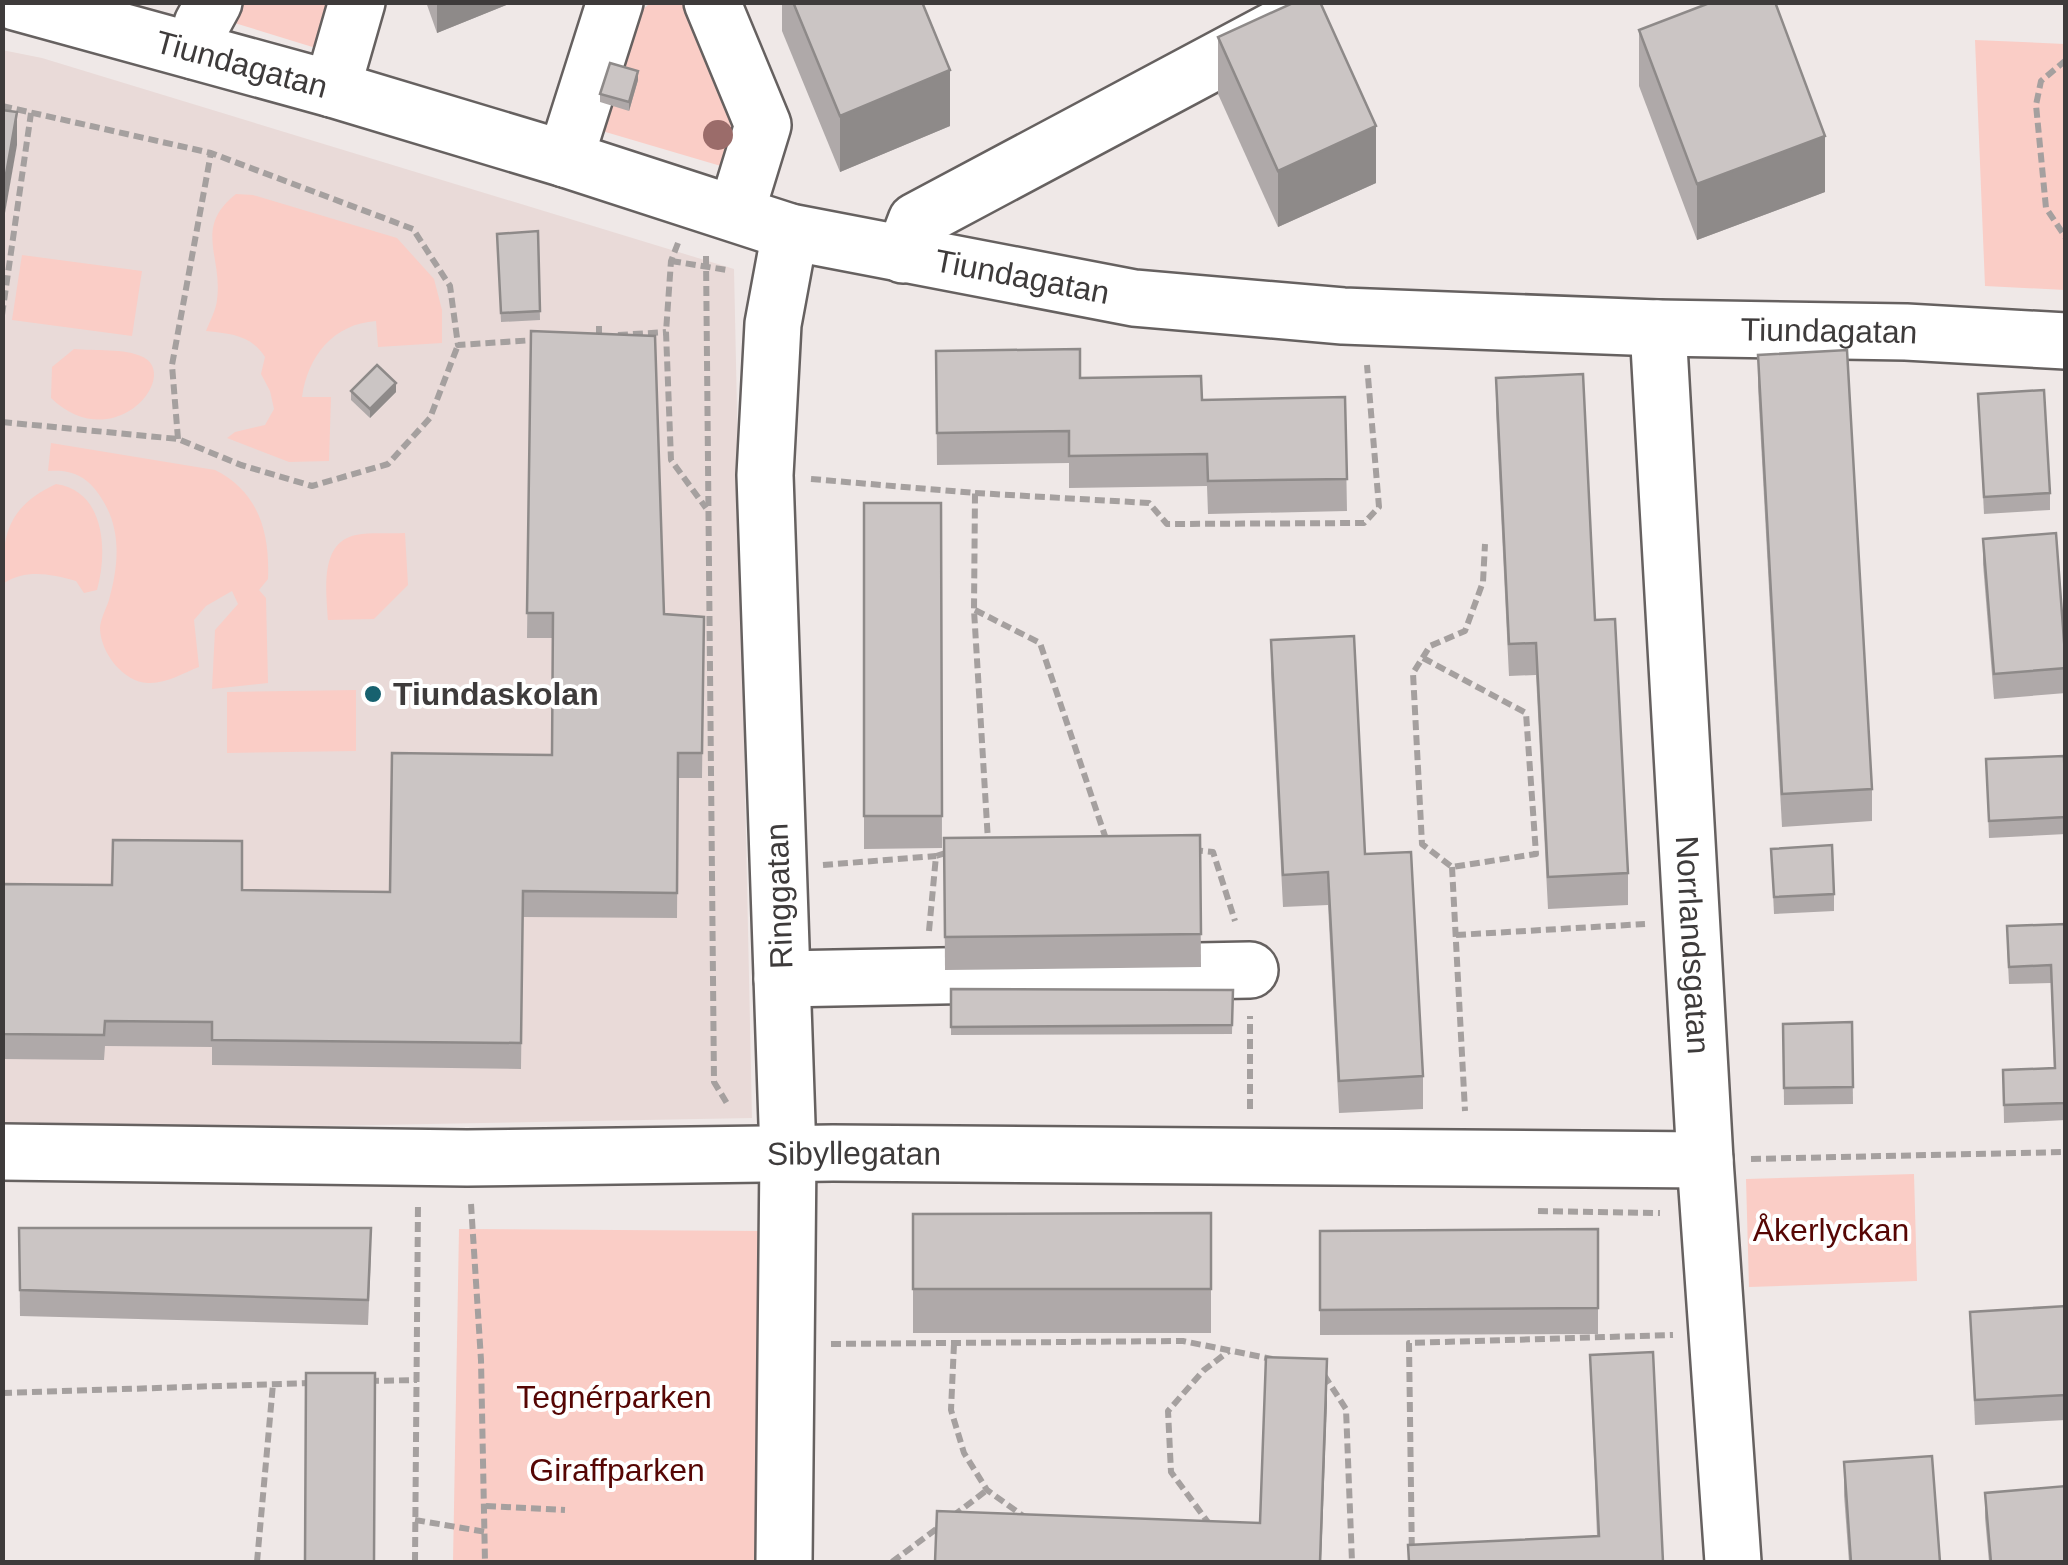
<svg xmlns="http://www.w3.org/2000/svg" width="2068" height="1565" font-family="Arial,sans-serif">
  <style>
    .built { fill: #e9dad8 }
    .green { fill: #facdc6 }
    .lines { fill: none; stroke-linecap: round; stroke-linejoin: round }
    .minor-casing { stroke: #666160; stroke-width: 60 }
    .path { stroke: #a5a09f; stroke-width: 6; stroke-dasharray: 10 5; stroke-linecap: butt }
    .minor { stroke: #fff; stroke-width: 55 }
    .tree { fill: #9b6c6a }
    .wall { fill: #afa9a9 }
    .shaded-wall { fill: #8e8a89 }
    .building { fill: #cbc5c4; stroke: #8e8a89; stroke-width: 2.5 }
    .poi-dot { fill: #17616f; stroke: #fff; stroke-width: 4 }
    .labels { text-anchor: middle; stroke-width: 8; stroke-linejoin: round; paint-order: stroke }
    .street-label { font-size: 32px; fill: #3e3b3b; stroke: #fff }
    .poi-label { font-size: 32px; font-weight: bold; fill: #3e3b3b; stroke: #fff; text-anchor: start }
    .park-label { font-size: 32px; fill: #560604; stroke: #fff }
  </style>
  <rect width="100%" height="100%" fill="#efe8e7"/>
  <!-- built -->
  <path class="built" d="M2,50L42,58L734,269L752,1118L3,1132Z"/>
  <!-- green -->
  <g class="green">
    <path d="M235,2L335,3L319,49L228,21Z"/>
    <path d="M650,3H691L747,134L731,169L592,128L625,26Z"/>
    <path d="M1975,40L2065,44V290L1985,286Z"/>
    <path d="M236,194L253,195L397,238L434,279L442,310V343L378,347L376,321C333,324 308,356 302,397H331L329,461L289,462L227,438L235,432L265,425L274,409L270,391L261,374L265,357C251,335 232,334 206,331C210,321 216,310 217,300C223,256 193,228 236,194Z"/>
    <path d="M22,255L142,271L132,336L12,320Z"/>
    <path d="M74,349C94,351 125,348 143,357C181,376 114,458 51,398L52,367Z"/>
    <path d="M51,443L215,470C259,492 270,533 268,579L259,590L266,598L268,683L212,689L215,630L238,604L232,591L206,606L194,620L199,667C183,673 166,684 148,683C123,682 101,653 100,629C100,620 106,609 109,600C119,564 122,528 100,496C87,476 71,469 48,471Z"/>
    <path d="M56,484C105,491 108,551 97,590L84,593L76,581C50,574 27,569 4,583L3,581C2,533 9,506 56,484Z"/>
    <path d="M405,533L408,585L374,619L328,620C327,593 318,543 356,535C371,532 390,534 405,533Z"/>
    <path d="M356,690V751L227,753V692Z"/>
    <path d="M1914,1174L1917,1281L1749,1287L1746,1179Z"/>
    <path d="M459,1229L775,1231L768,1562H453Z"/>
  </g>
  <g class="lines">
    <defs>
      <g id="minor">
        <path id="s1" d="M15,2L332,89L565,159L790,232L1134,298L1343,316L1658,328L1906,332L2066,341"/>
        <path d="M712,2L763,125L736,213"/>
        <path d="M194,51L202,24L214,2"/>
        <path d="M332,89L357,2"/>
        <path d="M565,159L615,2"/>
        <path d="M903,255L916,221L1276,29"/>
        <path id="s2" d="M1658,328L1705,1160L1733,1562"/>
        <path d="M782,979L1250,970"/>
        <path id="s3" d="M2,1152L467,1158L833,1153L1705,1160"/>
        <path d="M784,1562L788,1153L765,475L773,324L790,232"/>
      </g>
    </defs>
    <!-- minor casing -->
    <use href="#minor" class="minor-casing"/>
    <!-- path -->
    <g class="path">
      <path d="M2066,60L2041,81L2036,105L2046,208L2066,238"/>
      <path d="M2,106L211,153L413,229L450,286L458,345L535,340"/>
      <path d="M678,243L671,261L666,332L671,460L706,508"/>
      <path d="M706,256L714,1082L728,1105"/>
      <path d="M671,261L727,270"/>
      <path d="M2,315L31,113"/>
      <path d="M618,335L666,332"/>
      <path d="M599,336V325"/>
      <path d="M2,422L178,439L241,465L312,486L388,464L430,418L458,345"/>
      <path d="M178,439L172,365L211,153"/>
      <path d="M811,479L975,493L974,610L988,841L984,843"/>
      <path d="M975,493L1149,503L1167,524L1364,523L1379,507L1367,365"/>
      <path d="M975,610L1040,643L1107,842"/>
      <path d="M1423,658L1526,713L1536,854L1452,867L1422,844L1413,673L1430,646L1465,631L1483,582L1485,544"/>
      <path d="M1193,850L1213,852L1235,921"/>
      <path d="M823,865L936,856"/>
      <path d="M1452,867L1465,1111"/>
      <path d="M929,931L936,856L952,851"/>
      <path d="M1456,935L1645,924"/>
      <path d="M1250,1109V1016"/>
      <path d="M1751,1159L2066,1152"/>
      <path d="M471,1204L481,1360L485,1562"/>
      <path d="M1538,1211L1660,1213"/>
      <path d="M831,1344L1183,1341L1272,1359"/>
      <path d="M954,1344L951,1410L964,1453L987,1490L1026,1518"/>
      <path d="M1324,1375L1346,1409L1352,1562"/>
      <path d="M369,1381L417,1380"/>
      <path d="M2,1393L311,1383"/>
      <path d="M486,1506L565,1510"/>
      <path d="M953,1516L987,1490"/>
      <path d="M415,1520L486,1532"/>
      <path d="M1210,1525L1171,1472L1168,1411L1204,1370L1229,1351"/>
      <path d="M257,1562L273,1384"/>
      <path d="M415,1562L418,1204"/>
      <path d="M892,1562L943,1524"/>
      <path d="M1412,1562L1409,1343L1673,1335"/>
    </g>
    <!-- minor -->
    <use href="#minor" class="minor"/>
  </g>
  <!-- trees -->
  <circle class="tree" cx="718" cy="135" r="15"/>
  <!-- wall -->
  <g class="wall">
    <path d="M426,2H514L437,33Z"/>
    <path d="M782,2H922L950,126L840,172L782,31Z"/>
    <path d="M1639,30L1825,192L1697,240L1639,86Z"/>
    <path d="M1218,37L1376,183L1278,227L1218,94Z"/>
    <path d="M638,80L629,111L600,102V94Z"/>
    <path d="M538,231L540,320L501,322L497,234Z"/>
    <path d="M531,331L664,614L704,617L702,778H678L677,918L523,917L521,1069L212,1065V1047L105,1046L104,1060L2,1059V884L112,885L242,890L390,892L552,755L553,638H527Z"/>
    <path d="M936,351L1202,400L1345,397L1347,511L1208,514L1207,486L1069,488V463L937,465Z"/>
    <path d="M1758,355L1872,789V821L1782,827L1758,387Z"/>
    <path d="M1496,378L1595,620L1628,873V905L1548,909L1536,675L1509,676L1496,411Z"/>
    <path d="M351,391L396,392L370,418L351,400Z"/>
    <path d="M1978,394L2050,493V510L1984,514Z"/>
    <path d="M864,503H941L942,848L864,849Z"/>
    <path d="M1983,539L2066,651V693L1994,699L1983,564Z"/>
    <path d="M1271,640L1365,854L1423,1076V1109L1339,1113L1328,905L1283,907L1271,673Z"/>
    <path d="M1986,759L2066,779V834L1989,838Z"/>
    <path d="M1200,835L1201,967L945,970L944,838Z"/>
    <path d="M1771,849L1834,894V911L1774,914Z"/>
    <path d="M2066,924V1120L2004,1123L2003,1070L2054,1068L2051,983L2009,984L2007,944Z"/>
    <path d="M951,989L1233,990L1232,1034L951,1035Z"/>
    <path d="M1852,1022L1853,1104L1784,1105L1783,1024Z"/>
    <path d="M1211,1213V1333H913V1214Z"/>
    <path d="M19,1228L371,1254L368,1325L20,1316Z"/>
    <path d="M1598,1229V1334L1320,1335V1231Z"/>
    <path d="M2066,1306V1420L1975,1425L1970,1312Z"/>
    <path d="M1590,1355L1663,1562H1408V1545L1597,1536Z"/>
    <path d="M1844,1462L1940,1562H1849L1844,1495Z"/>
    <path d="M1985,1493L2066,1562H1989L1985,1518Z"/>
  </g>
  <!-- shaded-wall -->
  <g class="shaded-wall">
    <path d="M437,2H514L437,33Z"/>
    <path d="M950,70V126L840,172V116Z"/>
    <path d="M638,71V80L629,111V102Z"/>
    <path d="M17,112V145L2,230V197Z"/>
    <path d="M1376,126V183L1278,227V171Z"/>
    <path d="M1825,136V192L1697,240V184Z"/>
    <path d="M396,383V392L370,418V409Z"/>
    <path d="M1327,1359V1404L1321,1562H1320Z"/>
  </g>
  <!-- building -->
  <g class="building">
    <path d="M793,2H922L950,70L840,116Z"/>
    <path d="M1295,2H1320L1376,126L1278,171L1218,37Z"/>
    <path d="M1712,2H1775L1825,136L1697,184L1639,30Z"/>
    <path d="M610,63L638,71L629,102L600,94Z"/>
    <path d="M2,110L17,112L2,197Z"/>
    <path d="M538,231L540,311L501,313L497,234Z"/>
    <path d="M531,331L655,336L664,614L704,617L702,753H678L677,893L523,891L521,1043L212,1040V1022L105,1021L104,1035L2,1034V884L112,885L113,840L242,841V890L390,892L392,753L552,755L553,613H527Z"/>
    <path d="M1080,349V378L1201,376L1202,400L1345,397L1347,479L1208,481L1207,454L1069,456V431L937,433L936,351Z"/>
    <path d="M1847,350L1872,789L1782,794L1758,355Z"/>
    <path d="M377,365L396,383L370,409L351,391Z"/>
    <path d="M1583,374L1595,620L1615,619L1628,873L1548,877L1536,643L1509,644L1496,378Z"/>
    <path d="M2044,390L2050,493L1984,497L1978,394Z"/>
    <path d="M864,503H941L942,816H864Z"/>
    <path d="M2056,533L2066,668L1994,674L1983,539Z"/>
    <path d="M1354,636L1365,854L1411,852L1423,1076L1339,1081L1328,872L1283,875L1271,640Z"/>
    <path d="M2064,756L2066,817L1989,821L1986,759Z"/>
    <path d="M1200,835L1201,934L945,937L944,838Z"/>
    <path d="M1832,845L1834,894L1774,897L1771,849Z"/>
    <path d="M2066,924V1103L2004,1105L2003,1070L2055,1068L2051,965L2009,967L2007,926Z"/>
    <path d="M951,989L1233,990L1232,1025L951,1027Z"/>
    <path d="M1852,1022L1853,1087L1784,1088L1783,1024Z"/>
    <path d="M1211,1213V1289H913V1214Z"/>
    <path d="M19,1228H371L368,1300L20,1290Z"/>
    <path d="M1598,1229V1308L1320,1310V1231Z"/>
    <path d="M2066,1306V1395L1975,1400L1970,1312Z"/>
    <path d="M1653,1352L1663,1562H1409L1408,1545L1599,1536L1590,1355Z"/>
    <path d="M1266,1357L1327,1359L1320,1562H935L937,1511L1260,1523Z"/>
    <path d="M306,1373H375L374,1562H305Z"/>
    <path d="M1932,1456L1940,1562H1851L1844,1462Z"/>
    <path d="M2066,1486V1562H1991L1985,1493Z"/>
  </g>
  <!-- markers -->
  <circle class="poi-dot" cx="373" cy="694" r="10"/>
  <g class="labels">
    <!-- street labels -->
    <g class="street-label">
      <text dy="11" stroke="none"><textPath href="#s1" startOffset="235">Tiundagatan</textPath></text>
      <text dy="11" stroke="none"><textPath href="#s1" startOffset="1045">Tiundagatan</textPath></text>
      <text dy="11" stroke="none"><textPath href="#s1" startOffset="1855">Tiundagatan</textPath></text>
      <text transform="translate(779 896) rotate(-92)" y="11">Ringgatan</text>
      <text dy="11" stroke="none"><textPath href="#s2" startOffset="618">Norrlandsgatan</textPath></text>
      <text dy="11" stroke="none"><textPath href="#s3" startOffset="852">Sibyllegatan</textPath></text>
    </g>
    <!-- poi labels -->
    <g class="poi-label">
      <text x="393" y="705">Tiundaskolan</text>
    </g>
    <!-- park labels -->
    <g class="park-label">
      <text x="1831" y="1241">Åkerlyckan</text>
      <text x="614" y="1408">Tegnérparken</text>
      <text x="617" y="1481">Giraffparken</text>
    </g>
  </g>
  <!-- border -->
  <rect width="2068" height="1565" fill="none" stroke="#3e3b3b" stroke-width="10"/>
</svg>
